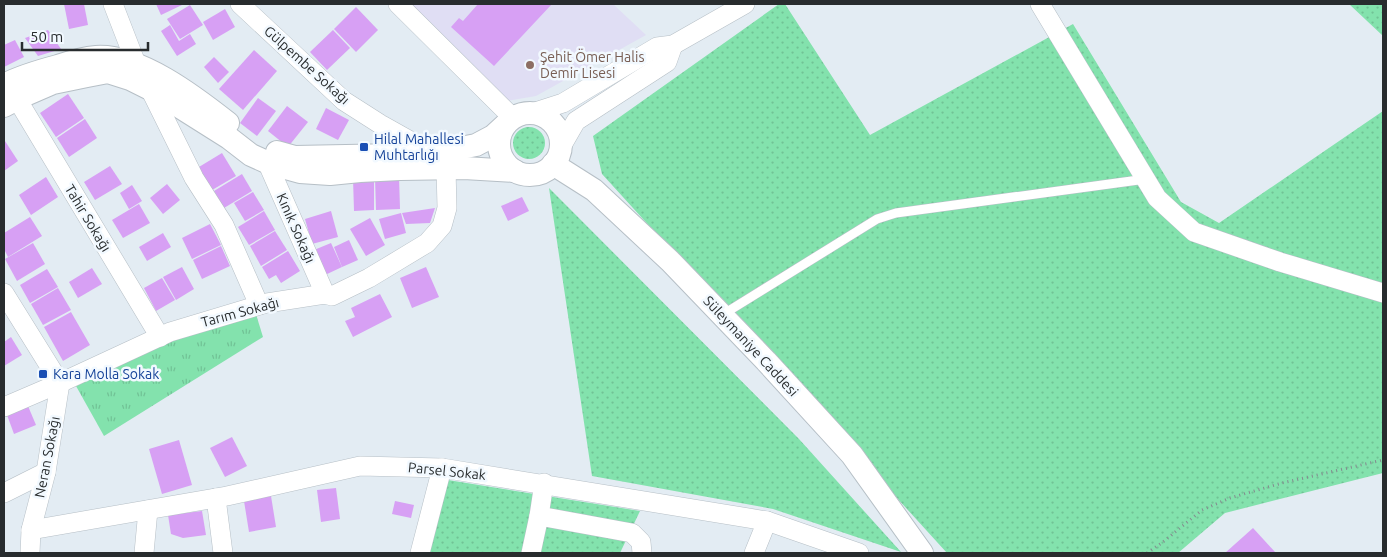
<svg xmlns="http://www.w3.org/2000/svg" width="1387" height="557" font-family="Ubuntu,sans-serif">
  <style>
    .education { fill: #e0def4 }
    .grass { fill: url(#grass-dots) }
    .park { fill: url(#park-tufts) }
    .building { fill: #d7a0f4 }
    .lines { fill: none; stroke-linecap: round; stroke-linejoin: round }
    .service-casing { stroke: #b6bfc6; stroke-width: 10 }
    .minor-casing { stroke: #b6bfc6; stroke-width: 20 }
    .tertiary-casing { stroke: #b6bfc6; stroke-width: 24 }
    .path { stroke: #838a8e; stroke-width: 3; stroke-dasharray: 1 4; stroke-linecap: butt }
    .service { stroke: #fff; stroke-width: 9 }
    .minor { stroke: #fff; stroke-width: 19 }
    .tertiary { stroke: #fff; stroke-width: 22 }
    .education-dot { fill: #8d6e63; stroke: #f2f9ff; stroke-width: 2 }
    .transit-dot { fill: #1a4fb4; stroke: #f2f9ff; stroke-width: 2 }
    .labels { text-anchor: middle; stroke-width: 5; stroke-linejoin: round; paint-order: stroke }
    .education-label { font-size: 14px; fill: #785e54; stroke: #f2f9ff; text-anchor: start }
    .street-label { font-size: 14px; fill: #282c2e; stroke: #f2f9ff }
    .transit-label { font-size: 14px; fill: #164399; stroke: #f2f9ff; text-anchor: start }
  </style>
  <defs>
    <pattern id="grass-dots" width="8" height="8" patternUnits="userSpaceOnUse" patternTransform="scale(1.25)"><rect width="8" height="8" fill="#83e2ad"/><path d="M2 2h.1M6 6h.1" fill="none" stroke="#71c295" stroke-width="1.8" stroke-linecap="round"/></pattern>
    <pattern id="park-tufts" width="24" height="20" patternUnits="userSpaceOnUse" patternTransform="scale(1.25)"><rect width="24" height="20" fill="#83e2ad"/><path d="M3 7l-1-3M5 7V3M7 7l1-3M15 17l-1-3M17 17v-4M19 17l1-3" fill="none" stroke="#71c295"/></pattern>
  </defs>
  <rect width="100%" height="100%" fill="#e3ecf3"/>
  <!-- education -->
  <path class="education" d="M404,4H613L646,35L536,96L507,101Z"/>
  <!-- grass -->
  <g class="grass">
    <path d="M779,4H785L870,135L1073,24L1181,202L1219,223L1383,111V473L1225,513L1178,553H947L602,174L593,136Z"/>
    <path d="M1349,4H1383V36Z"/>
    <circle cx="529" cy="143" r="16"/>
    <path d="M549,188L799,439L901,552L773,509L592,476Z"/>
    <path d="M448,480L640,511L620,553H420Z"/>
  </g>
  <!-- park -->
  <path class="park" d="M251,298L263,337L104,436L76,386Z"/>
  <!-- building -->
  <g class="building">
    <path d="M64,4H84L88,25L69,29Z"/>
    <path d="M156,4H181L182,5L161,15Z"/>
    <path d="M478,4H552L494,66L451,27L459,18L463,21Z"/>
    <path d="M190,5L203,25L180,39L167,19Z"/>
    <path d="M356,7L378,30L356,52L334,29Z"/>
    <path d="M225,9L235,27L213,40L203,22Z"/>
    <path d="M170,25L179,41L190,34L196,44L177,56L161,31Z"/>
    <path d="M48,30L61,49L38,56L25,38Z"/>
    <path d="M333,30L350,48L327,70L310,52Z"/>
    <path d="M15,40L24,57L4,67V45Z"/>
    <path d="M254,50L277,71L243,110L219,89Z"/>
    <path d="M214,57L229,72L218,83L204,67Z"/>
    <path d="M68,94L84,118L56,137L40,113Z"/>
    <path d="M258,98L276,111L257,136L240,123Z"/>
    <path d="M287,106L308,122L288,147L268,131Z"/>
    <path d="M326,108L349,120L338,140L316,129Z"/>
    <path d="M85,119L97,138L69,157L57,138Z"/>
    <path d="M5,141L18,161L4,171V142Z"/>
    <path d="M222,153L236,176L207,193L194,170Z"/>
    <path d="M110,166L122,184L95,200L84,182Z"/>
    <path d="M242,174L252,191L224,208L214,191Z"/>
    <path d="M399,176L400,209L376,210L375,177Z"/>
    <path d="M46,177L58,197L31,215L19,195Z"/>
    <path d="M374,177V210L354,211L353,178Z"/>
    <path d="M167,184L180,200L163,214L150,198Z"/>
    <path d="M132,185L142,201L129,209L120,193Z"/>
    <path d="M253,192L264,210L245,221L234,203Z"/>
    <path d="M522,197L529,211L508,221L501,206Z"/>
    <path d="M139,204L150,223L123,238L112,220Z"/>
    <path d="M435,208L430,223L406,224L402,213Z"/>
    <path d="M264,211L275,230L249,245L238,227Z"/>
    <path d="M331,211L338,237L312,244L305,219Z"/>
    <path d="M401,213L406,233L385,239L379,219Z"/>
    <path d="M30,217L42,236L8,257L4,249V233Z"/>
    <path d="M370,218L385,245L366,256L350,229Z"/>
    <path d="M210,224L221,245L192,259L182,238Z"/>
    <path d="M275,231L287,250L261,266L250,246Z"/>
    <path d="M163,233L171,247L147,261L139,247Z"/>
    <path d="M349,240L358,260L342,267L334,247Z"/>
    <path d="M33,243L45,264L17,281L5,259Z"/>
    <path d="M331,243L342,267L325,275L314,250Z"/>
    <path d="M221,246L230,266L202,279L193,260Z"/>
    <path d="M288,251L300,271L281,283L276,275L269,279L262,267Z"/>
    <path d="M182,267L194,289L176,300L163,277Z"/>
    <path d="M426,267L439,297L412,308L400,278Z"/>
    <path d="M92,268L102,284L78,298L69,282Z"/>
    <path d="M47,269L58,287L30,303L20,285Z"/>
    <path d="M162,278L175,300L156,311L144,288Z"/>
    <path d="M58,288L71,310L43,325L31,304Z"/>
    <path d="M380,294L392,317L353,337L345,321L355,317L351,308Z"/>
    <path d="M71,312L90,345L63,361L44,327Z"/>
    <path d="M11,337L22,355L4,366V342Z"/>
    <path d="M28,406L36,425L14,434L7,415Z"/>
    <path d="M232,437L247,466L225,477L210,448Z"/>
    <path d="M179,440L192,485L162,494L149,449Z"/>
    <path d="M336,488L340,519L321,522L317,490Z"/>
    <path d="M271,496L276,527L249,532L244,501Z"/>
    <path d="M395,501L414,505L411,518L392,514Z"/>
    <path d="M202,511L206,535L183,538L171,534L168,515Z"/>
    <path d="M1253,528L1276,553H1225Z"/>
  </g>
  <g class="lines">
    <defs>
      <path id="service" d="M722,315L877,219L896,213L1146,179"/>
      <g id="minor">
        <path d="M113,4L137,66"/>
        <path d="M240,4L344,101L380,124L430,152"/>
        <path d="M398,4L513,118"/>
        <path d="M1040,4L1157,198L1194,232L1280,262L1383,293"/>
        <path d="M150,89L194,178L224,225L259,305"/>
        <path d="M17,99L160,337"/>
        <path d="M532,113L563,103L657,47L673,45L745,4"/>
        <path d="M561,147L576,121L667,62L673,45"/>
        <path d="M267,162L325,294"/>
        <path d="M4,293L60,383"/>
        <path d="M4,407L60,383L170,332L267,303L325,294L332,296L369,278L427,243L442,226L447,208L446,168"/>
        <path d="M4,493L46,472"/>
        <path d="M216,498L223,553"/>
        <path d="M539,516L632,533L641,542L642,553"/>
        <path d="M31,530L227,496L360,466L442,468L767,521L859,553"/>
        <path d="M30,553L31,530L46,472L60,383"/>
        <path d="M144,553L148,510"/>
        <path d="M420,553L442,468"/>
        <path d="M531,553L539,516L544,483"/>
        <path d="M754,553L767,521"/>
      </g>
      <g id="tertiary">
        <path d="M4,85C21,76 39,71 58,66C70,62 83,58 96,57C139,54 195,97 228,123"/>
        <path d="M4,106L23,96L53,83L87,76L108,72L130,79L156,92L229,138L251,155L271,164L300,172L330,174L360,171L400,169L464,168L515,171"/>
        <circle cx="530" cy="144" r="31"/>
        <path d="M277,152L295,157L397,155L446,151L476,145L493,136L505,125"/>
        <path d="M553,164L594,190L670,261L766,361L852,455L922,553"/>
      </g>
    </defs>
    <!-- service casing -->
    <use href="#service" class="service-casing"/>
    <!-- minor casing -->
    <use href="#minor" class="minor-casing"/>
    <!-- tertiary casing -->
    <use href="#tertiary" class="tertiary-casing"/>
    <!-- path -->
    <path class="path" d="M1147,553L1163,542L1202,510L1230,498L1282,483L1383,460"/>
    <!-- service -->
    <use href="#service" class="service"/>
    <!-- minor -->
    <use href="#minor" class="minor"/>
    <!-- tertiary -->
    <use href="#tertiary" class="tertiary"/>
  </g>
  <!-- markers -->
  <circle class="education-dot" cx="530" cy="65" r="5"/>
  <g class="transit-dot">
    <rect x="359" y="142" width="10" height="10" rx="2.5"/>
    <rect x="38" y="369" width="10" height="10" rx="2.5"/>
  </g>
  <g class="labels">
    <!-- education labels -->
    <g class="education-label">
      <text x="540" y="62">Şehit Ömer Halis<tspan x="540" dy="16">Demir Lisesi</tspan></text>
    </g>
    <!-- street labels -->
    <g class="street-label">
      <text transform="translate(307 65) rotate(42)" y="5">Gülpembe Sokağı</text>
      <text transform="translate(88 218) rotate(59)" y="5">Tahir Sokağı</text>
      <text transform="translate(296 228) rotate(66)" y="5">Kınık Sokağı</text>
      <text transform="translate(240 312) rotate(-15)" y="5">Tarım Sokağı</text>
      <text transform="translate(751 346) rotate(47)" y="5">Süleymaniye Caddesi</text>
      <text transform="translate(47 457) rotate(-79)" y="5">Neran Sokağı</text>
      <text transform="translate(447 471) rotate(6)" y="5">Parsel Sokak</text>
    </g>
    <!-- transit labels -->
    <g class="transit-label">
      <text x="374" y="144">Hilal Mahallesi<tspan x="374" dy="16">Muhtarlığı</tspan></text>
      <text x="53" y="379">Kara Molla Sokak</text>
    </g>
  </g>
  <!-- border -->
  <rect width="1387" height="557" fill="none" stroke="#282c2e" stroke-width="10"/>
  <!-- scale -->
  <path d="M22 42v8h126v-8" fill="none" stroke="#282c2e" stroke-width="2.5"/>
  <text x="30" y="42" font-size="15" fill="#282c2e" stroke="#f2f9ff" stroke-width="4" paint-order="stroke">50 m</text>
</svg>
